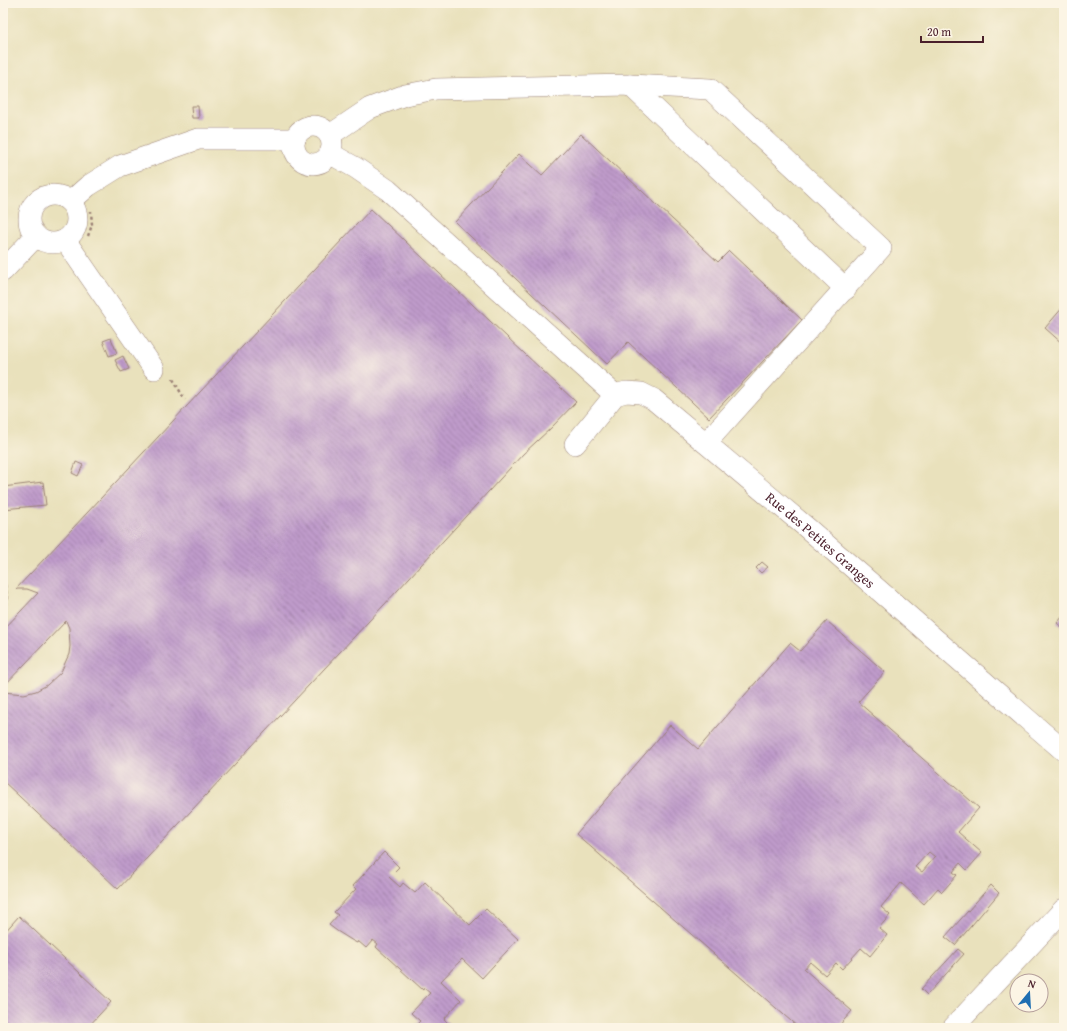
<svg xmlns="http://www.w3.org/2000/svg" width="1067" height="1031" font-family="'Gentium Book Plus',serif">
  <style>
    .building { fill: url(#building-back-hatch); fill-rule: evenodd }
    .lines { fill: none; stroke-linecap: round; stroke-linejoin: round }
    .minor-casing { stroke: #9a8074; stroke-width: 22 }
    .path { stroke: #9a8074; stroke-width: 2.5; stroke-dasharray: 3 3; stroke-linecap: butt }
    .minor { stroke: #fff; stroke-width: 21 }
    .labels { text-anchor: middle; stroke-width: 3; stroke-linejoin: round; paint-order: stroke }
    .street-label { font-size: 14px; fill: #4a1f2b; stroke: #fcf5e5 }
  </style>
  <defs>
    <pattern id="building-back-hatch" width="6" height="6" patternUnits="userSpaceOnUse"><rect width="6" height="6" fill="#bf9bcb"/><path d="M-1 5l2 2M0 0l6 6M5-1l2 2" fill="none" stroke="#9d7ea5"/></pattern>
  </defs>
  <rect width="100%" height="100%" fill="#fcf5e5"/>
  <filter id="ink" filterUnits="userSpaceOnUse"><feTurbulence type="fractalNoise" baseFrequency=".025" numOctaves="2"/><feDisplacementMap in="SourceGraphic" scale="8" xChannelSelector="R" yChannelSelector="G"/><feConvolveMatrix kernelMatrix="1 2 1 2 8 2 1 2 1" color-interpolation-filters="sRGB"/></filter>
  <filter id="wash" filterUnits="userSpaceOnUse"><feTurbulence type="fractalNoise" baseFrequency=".012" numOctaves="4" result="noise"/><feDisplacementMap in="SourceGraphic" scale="16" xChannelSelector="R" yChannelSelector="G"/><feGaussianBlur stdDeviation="0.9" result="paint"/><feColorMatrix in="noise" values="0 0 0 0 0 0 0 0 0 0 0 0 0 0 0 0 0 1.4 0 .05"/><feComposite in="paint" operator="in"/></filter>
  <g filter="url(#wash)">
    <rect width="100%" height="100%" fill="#e9e1bc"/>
    <g id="blocks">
      <!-- building -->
      <g class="building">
        <path d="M191,106H198L199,118H192Z"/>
        <path d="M581,134L718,262L729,251L802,320L709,418L628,342L607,364L455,222L519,154L542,175Z"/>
        <path d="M371,209L576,402L551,428L523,454L398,590L118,889L3,781V692L24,694L36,691L47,685L61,672L69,654L70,646L69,628L66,621L3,687V630L38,593L27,589H16Z"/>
        <path d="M1064,306V345L1045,328Z"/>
        <path d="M111,338L117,353L109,356L103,341Z"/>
        <path d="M123,356L129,369L121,372L115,360Z"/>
        <path d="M76,462L83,465L78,476L72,473Z"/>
        <path d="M43,482L46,505L3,509V487Z"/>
        <path d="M762,562L768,567L761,573L756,568Z"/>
        <path d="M1064,615V629L1057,623Z"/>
        <path d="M827,621L885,672L858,702L979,808L958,832L982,853L967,870L960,863L953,872L957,875L942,892L938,888L924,904L901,883L881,907L890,915L879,928L887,935L870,956L861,948L842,969L836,963L825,975L810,962L804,969L852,1011L837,1028H799L576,834L670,725L698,749L790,643L800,651ZM929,852L935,857L922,872L915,867Z"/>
        <path d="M384,852L399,867L389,877L400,887L403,883L415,893L425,882L470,925L486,909L518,939L482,978L462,959L441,981L461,1000L444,1019L453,1028H413L420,1021L411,1013L430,993L424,988L423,990L376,947L378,944L373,940L366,948L358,941L357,943L353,941L337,931L329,925L338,915L334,912L356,889L353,886Z"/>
        <path d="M991,885L999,893L955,945L945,937Z"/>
        <path d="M19,916L111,1002L87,1028H3V934Z"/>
        <path d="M958,949L964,954L927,995L921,989Z"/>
      </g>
    </g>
  </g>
  <g filter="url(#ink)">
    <use href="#blocks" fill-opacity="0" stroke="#9a8074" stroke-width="1"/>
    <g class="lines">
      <defs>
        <g id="minor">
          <path d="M630,85L846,289"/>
          <circle cx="313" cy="145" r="19"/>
          <path d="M330,135L370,108L405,95L436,89L630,85L710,89L881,248L706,443"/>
          <path d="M331,154L356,168L388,190L615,395"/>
          <circle cx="53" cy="219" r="24"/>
          <path d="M70,202L88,186L120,166L198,139H295"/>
          <path d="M65,240L154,369"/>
          <path d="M3,271L36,236"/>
          <path id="s1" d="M575,444L615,395L626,392L641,393L653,399L806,527L1064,751"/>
          <path d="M953,1028L1064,909"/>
        </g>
      </defs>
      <!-- minor casing -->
      <use href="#minor" class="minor-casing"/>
      <!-- path -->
      <g class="path">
        <path d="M88,236L92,225L91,211"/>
        <path d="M173,379L185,400"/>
        <path d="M3,573L8,602L3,603"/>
      </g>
      <!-- minor -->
      <use href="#minor" class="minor"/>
    </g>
  </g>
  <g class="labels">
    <!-- street labels -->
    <g class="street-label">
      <text dy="5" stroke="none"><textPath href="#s1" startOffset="322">Rue des Petites Granges</textPath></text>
    </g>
  </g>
  <!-- margin -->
  <rect width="1067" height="1031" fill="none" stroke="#fcf5e5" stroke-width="16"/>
  <!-- north arrow -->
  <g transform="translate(1029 993) rotate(18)"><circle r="19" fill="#fcf5e5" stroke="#b59f9b"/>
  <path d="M0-3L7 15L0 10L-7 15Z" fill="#1f6fb2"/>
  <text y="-6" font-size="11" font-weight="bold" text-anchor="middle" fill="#4a1f2b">N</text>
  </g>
  <!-- scale -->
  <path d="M921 36v6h62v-6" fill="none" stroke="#4a1f2b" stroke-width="2"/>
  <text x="927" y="36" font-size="12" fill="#4a1f2b" stroke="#fcf5e5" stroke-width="3" paint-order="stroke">20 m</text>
</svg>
